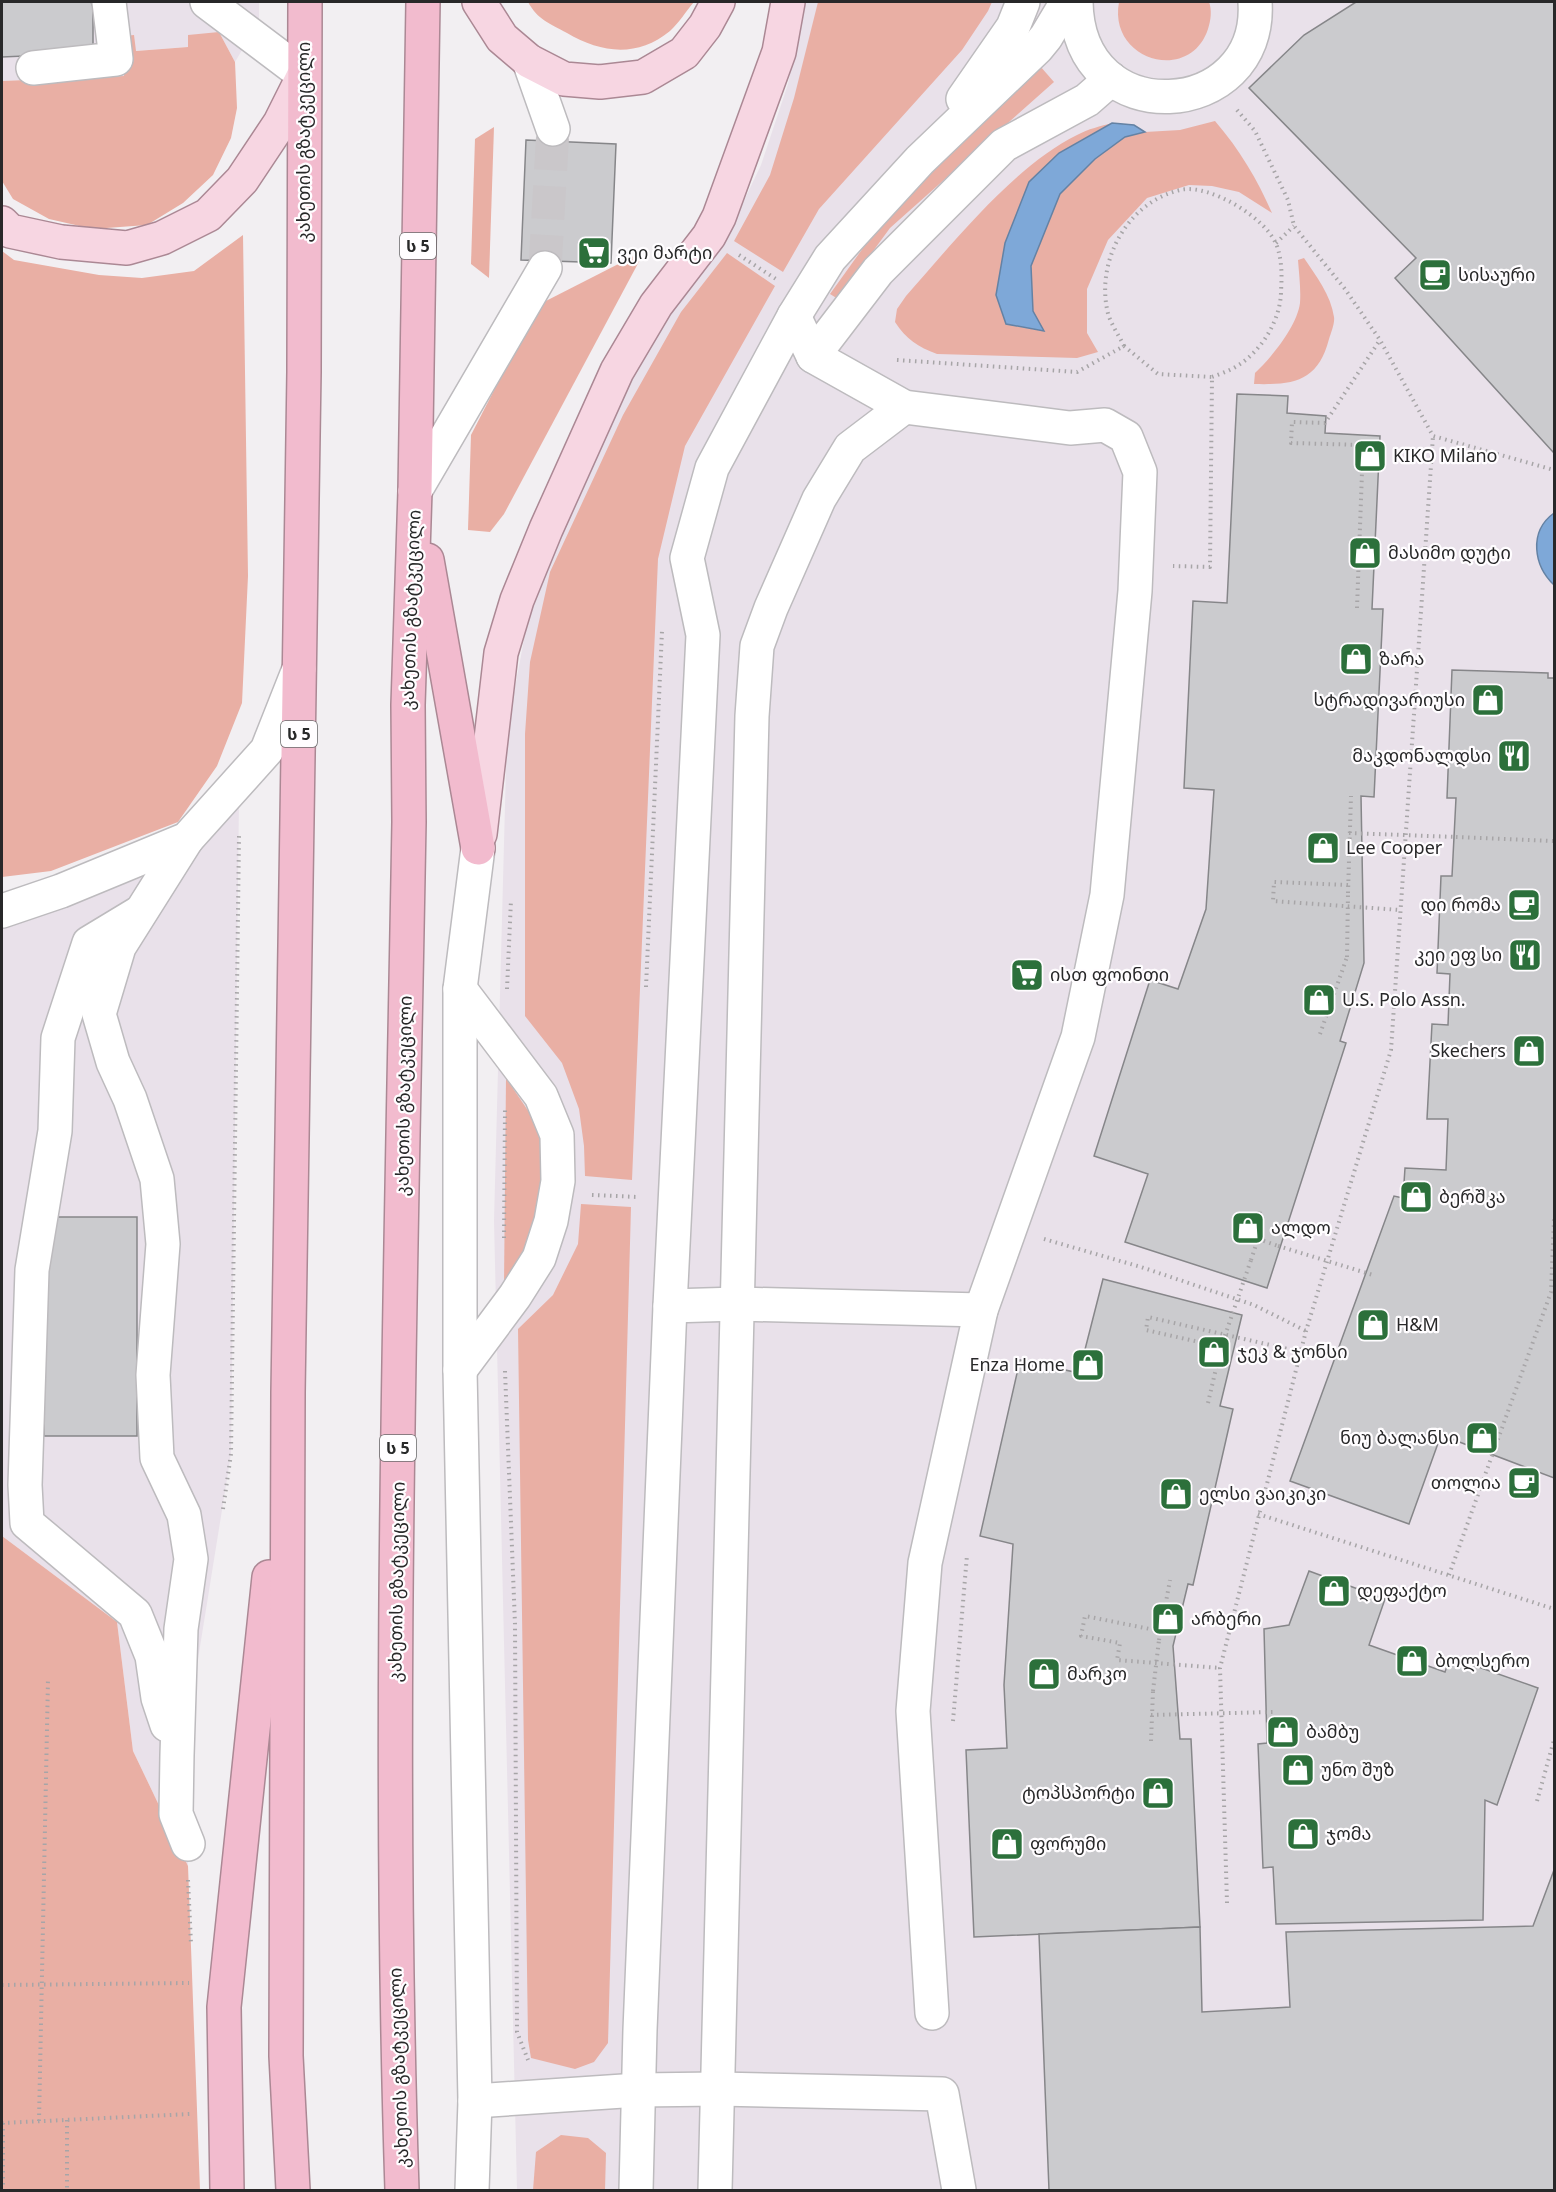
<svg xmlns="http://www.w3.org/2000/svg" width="1556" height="2192" font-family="'Noto Sans','Noto Sans Georgian',sans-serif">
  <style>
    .built { fill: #e9e1ea }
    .green { fill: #e9afa4 }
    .water { fill: #7ea8d8; stroke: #6482a4; stroke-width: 1.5 }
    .building { fill: #cbcbce; stroke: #868689; stroke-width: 1.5 }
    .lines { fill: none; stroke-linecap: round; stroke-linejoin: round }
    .minor-tunnel { stroke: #cac7ca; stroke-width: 33; stroke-dasharray: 33 16; stroke-linecap: butt }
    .minor-casing { stroke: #bdbbbe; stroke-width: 36 }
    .major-casing { stroke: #ab8894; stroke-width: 36 }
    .highway-casing { stroke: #ab8894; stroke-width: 36 }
    .path { stroke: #a7a5a7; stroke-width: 4; stroke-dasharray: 1.5 4.5; stroke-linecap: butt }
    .minor { stroke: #fff; stroke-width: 33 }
    .major { stroke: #f7d6e2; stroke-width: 33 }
    .highway { stroke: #f2bbce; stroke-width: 33 }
    .path-bridge { stroke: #a7a5a7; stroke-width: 4; stroke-dasharray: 1.5 4.5; stroke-linecap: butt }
    .labels { text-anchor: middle; stroke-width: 4.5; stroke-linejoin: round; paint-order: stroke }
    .shield { fill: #fffdff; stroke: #686869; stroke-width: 1.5 }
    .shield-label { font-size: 16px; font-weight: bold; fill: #282829 }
    .street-label { font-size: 18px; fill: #282829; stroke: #fffdff }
    .poi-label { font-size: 18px; fill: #282829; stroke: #fffdff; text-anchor: start }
  </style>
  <rect width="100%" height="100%" fill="#f2eff2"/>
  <!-- built -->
  <g class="built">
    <path d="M2,2H259V21L235,62L219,32L188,47L135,51L133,35L122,36L124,76L2,81Z"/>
    <path d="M805,2H1554V2190H517L494,1221L507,730L535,581L609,413L673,301L729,232L761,165L788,84Z"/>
    <path d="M239,800L231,1454L189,1715L188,1866L133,1751L117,1622L2,1536V929L194,858Z"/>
  </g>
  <!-- green -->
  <g class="green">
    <path d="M528,2H694C686,11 679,23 670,31C637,58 601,53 567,33C549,23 538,20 528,2Z"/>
    <path d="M818,2H992L988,11L962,50L819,209L783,272L734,241L770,175L794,98Z"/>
    <path d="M1119,2H1209C1212,10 1211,20 1208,29C1190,84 1108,61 1119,2Z"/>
    <path d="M219,32L235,62L237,108L231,138L213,175L183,203L147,225L93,229L49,219L13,199L2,181V81L124,76L122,36L134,35L136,51L188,47V35Z"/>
    <path d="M1040,66L1054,82L890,228L838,299L830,294L881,223Z"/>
    <path d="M1215,121C1240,150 1257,179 1272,213L1239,192L1212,186L1189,185L1147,198L1108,240L1087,289V333L1098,352L1077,358L937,354C918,347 906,339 895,322L897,309L906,296C953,243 1014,166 1077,135C1088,129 1101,126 1112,123L1059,153L1005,243L996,295L1006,324L1043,331L1033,311L1031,266L1060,194L1095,159L1125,137L1145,132L1180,130Z"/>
    <path d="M494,127L489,278L471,264L475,139Z"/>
    <path d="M243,235L248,576L242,703L217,766L178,822L51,871L2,877V251L14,260L99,275L142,278L194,271Z"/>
    <path d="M727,253L775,286L685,446L658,559L632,1180L585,1176L584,1146L579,1109L562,1063L525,1016V734L530,662L550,572L623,415L681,312Z"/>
    <path d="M638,254L642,256L504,514L490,532L468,530L471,435L538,305Z"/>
    <path d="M1304,258C1316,276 1331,295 1334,317C1335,323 1331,333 1329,339C1318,382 1293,385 1254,384L1255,373C1272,357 1297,326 1300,303C1301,289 1299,274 1298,260Z"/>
    <path d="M506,1078L531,1115L544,1151L542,1212L532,1244L504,1285Z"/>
    <path d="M581,1204L631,1207L608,2043L594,2062L575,2069L531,2058L528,2040L518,1329L553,1295L578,1244Z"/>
    <path d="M2,1536L117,1622L133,1751L188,1866L200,2190H2Z"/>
    <path d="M561,2135L588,2138L606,2153L605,2190H533L536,2152Z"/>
  </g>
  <!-- water -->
  <g class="water">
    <path d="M1112,123L1134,125L1145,132L1125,137L1095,159L1060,194L1031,266L1033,311L1044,331L1006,324L996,295L1005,243L1029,182L1059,153Z"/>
    <path d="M1554,513V585C1534,566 1528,532 1554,513Z"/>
  </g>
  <!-- building -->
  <g class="building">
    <path d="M2,2H91L93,7V53L2,57Z"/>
    <path d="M1356,2H1554V450L1553,452L1395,278L1416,258L1249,88L1304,35Z"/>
    <path d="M526,140L616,144L611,263L521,260Z"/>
    <path d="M1237,394L1288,396L1287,413L1326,416L1325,433L1380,436L1372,609H1383L1374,797L1361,796L1364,963L1340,1041L1346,1043L1267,1288L1125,1242L1148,1174L1094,1156L1150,980L1178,989L1206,909L1214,790L1184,788L1193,601L1227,603Z"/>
    <path d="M1452,670L1548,673V678H1554V1478L1441,1435L1409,1524L1290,1481L1394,1196L1403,1198L1405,1168L1446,1170L1448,1119H1427L1432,1024L1448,1025L1450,974L1437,973L1441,876H1452L1456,798H1447Z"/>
    <path d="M45,1217H137V1436H44Z"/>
    <path d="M1103,1279L1242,1315L1220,1406L1233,1409L1193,1585L1188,1584L1173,1646L1180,1739H1191L1200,1927L974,1937L966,1750L1007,1748L1004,1685L1013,1544L980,1536L1020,1360L1079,1373Z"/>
    <path d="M1309,1571L1385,1599L1369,1645L1445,1672L1450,1657L1538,1688L1497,1805L1485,1800L1483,1920L1276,1924L1273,1867L1263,1868L1258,1744L1267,1743L1264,1629L1289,1625Z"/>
    <path d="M1554,1870V2190H1049L1039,1934L1200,1927L1202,2012L1290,2007L1286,1932L1533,1926Z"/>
  </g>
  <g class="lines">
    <!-- minor-tunnel -->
    <path class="minor-tunnel" d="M545,268L553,129"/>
    <defs>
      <g id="minor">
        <path d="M207,2L304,75"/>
        <path d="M1076,2C1078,135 1263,121 1255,2"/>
        <path d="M529,61L553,129"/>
        <path d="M33,68L116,59L109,2"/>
        <path d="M963,99L1013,27L1023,2"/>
        <path d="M794,316L813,356L904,407L1070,428L1105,425L1126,437L1140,472L1135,591L1107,895L1078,1037L981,1310L925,1563L913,1711L932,2013"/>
        <path d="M813,356L878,271L1004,145L1087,100L1111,79"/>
        <path d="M415,491L545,268"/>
        <path d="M187,839L119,947L99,1014L113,1062L130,1099L157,1179L163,1244L153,1375L157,1458L184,1515L191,1559L181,1629L177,1755L176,1814L188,1844"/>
        <path d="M2,911L61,891L187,839L267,750L299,669"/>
        <path d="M137,914L89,943L58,1038L55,1131L32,1270L25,1485L27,1523L135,1614L152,1656L158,1698L167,1725"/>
        <path d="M460,989L541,1096L557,1135L558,1181L551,1221L539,1258L515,1296L460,1370"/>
        <path d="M670,1306L738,1304L981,1310"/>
        <path d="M475,2101L638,2090L718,2089L942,2094L959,2190"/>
        <path d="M472,2190L475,2101L460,1370V989L478,848"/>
        <path d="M636,2190L640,2030L670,1306L703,635L687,558L712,468L794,316L830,258L920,160L1037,48L1046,37L1067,2"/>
        <path d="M715,2190L752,716L757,646L771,608L819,499L850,448L904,407"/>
      </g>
      <g id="major">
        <path d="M479,2L502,38L529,61L564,79L600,82L643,77L684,53L705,26L718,2"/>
        <path d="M2,223L10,231L61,242L127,248L162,238L208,215L242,180L280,123L304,75"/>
        <path d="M480,834L501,653L517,600L546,529L617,371L656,305L709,236L719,217L779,52L788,2"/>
      </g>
      <g id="highway">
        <path d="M427,560L478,848"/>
        <path d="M227,2190L224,2007L269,1577"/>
        <path d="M293,2190L286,2056L288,1393L304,372L305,2"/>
        <path d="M402,2190C387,1734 401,1278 409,822L408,705L415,491L423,2"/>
      </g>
    </defs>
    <!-- minor casing -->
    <use href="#minor" class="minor-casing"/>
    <!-- major casing -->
    <use href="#major" class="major-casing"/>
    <!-- highway casing -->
    <use href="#highway" class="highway-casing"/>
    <!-- path -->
    <g class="path">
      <path d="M1237,110L1255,131L1288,200L1294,226L1345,289L1380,340L1433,436L1554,470"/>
      <path d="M1276,243L1294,226"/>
      <path d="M739,255L776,279"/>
      <path d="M1124,346C1119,335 1109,322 1107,309C1097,259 1128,202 1180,190C1209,183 1267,218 1277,246C1282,261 1282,275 1281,291C1281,319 1262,351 1237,366C1229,371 1220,374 1212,377"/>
      <path d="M897,360L1077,372L1124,346L1158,374L1212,377L1210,567L1173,566"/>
      <path d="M1357,608L1363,445L1291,443L1292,422L1325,423L1380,340"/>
      <path d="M1456,837L1554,841"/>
      <path d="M1348,885L1274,882L1273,901L1400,910"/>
      <path d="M1348,893L1351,796"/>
      <path d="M646,987L662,631"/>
      <path d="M507,989L511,900"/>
      <path d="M1320,1034L1347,957"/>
      <path d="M592,1195L638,1197"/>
      <path d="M504,1238L505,1110"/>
      <path d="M1044,1239L1141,1267L1254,1305L1306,1331"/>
      <path d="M1258,1239L1278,1246"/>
      <path d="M1251,1260L1258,1239L1260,1209"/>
      <path d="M505,1371L515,1624L517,2032L528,2060"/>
      <path d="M1208,1403L1221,1347L1146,1330L1148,1317L1301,1352"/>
      <path d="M223,1509L231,1454L239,836"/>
      <path d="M1258,1514L1554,1609"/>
      <path d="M1449,1575L1551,1292L1554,1219"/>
      <path d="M1160,1631L1085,1616L1081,1636L1120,1643L1117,1660L1220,1668"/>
      <path d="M1159,1640L1170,1580"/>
      <path d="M953,1721L967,1555"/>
      <path d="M1151,1741L1153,1691"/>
      <path d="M1537,1801L1554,1740"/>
      <path d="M188,1880L191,1944"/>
      <path d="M1227,1903L1220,1668L1306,1331L1391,1050L1433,436"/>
      <path d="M2,1985L189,1983"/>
      <path d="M67,2120V2190"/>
      <path d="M39,2121L48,1679"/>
      <path d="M2,2123L190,2114"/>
      <path d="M3,2123V2190"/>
    </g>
    <!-- minor -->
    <use href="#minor" class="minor"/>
    <!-- major -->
    <use href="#major" class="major"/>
    <!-- highway -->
    <use href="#highway" class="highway"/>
    <!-- path-bridge -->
    <g class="path-bridge">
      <path d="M1349,833L1456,837"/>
      <path d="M1347,957L1348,893"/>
      <path d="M1278,1246L1373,1275"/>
      <path d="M1221,1347L1251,1260"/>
      <path d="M1153,1691L1159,1640"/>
      <path d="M1151,1715L1273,1712"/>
    </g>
  </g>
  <!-- icons -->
  <defs>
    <symbol id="supermarket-square" viewBox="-11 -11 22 22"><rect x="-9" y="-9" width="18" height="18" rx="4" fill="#2c703b" stroke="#fffdff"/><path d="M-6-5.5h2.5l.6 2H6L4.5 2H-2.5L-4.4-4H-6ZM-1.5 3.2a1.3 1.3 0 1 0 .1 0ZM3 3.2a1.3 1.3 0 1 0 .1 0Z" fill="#fff"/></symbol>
    <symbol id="cafe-square" viewBox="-11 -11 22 22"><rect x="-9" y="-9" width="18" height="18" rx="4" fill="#2c703b" stroke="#fffdff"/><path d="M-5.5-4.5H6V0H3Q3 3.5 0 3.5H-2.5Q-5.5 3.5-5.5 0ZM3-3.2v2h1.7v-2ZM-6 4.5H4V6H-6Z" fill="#fff"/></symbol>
    <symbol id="shop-square" viewBox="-11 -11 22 22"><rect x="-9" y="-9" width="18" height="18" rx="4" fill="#2c703b" stroke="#fffdff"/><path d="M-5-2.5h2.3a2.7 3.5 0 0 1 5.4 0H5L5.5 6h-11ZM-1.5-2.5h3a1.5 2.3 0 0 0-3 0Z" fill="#fff"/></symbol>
    <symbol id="restaurant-square" viewBox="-11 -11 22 22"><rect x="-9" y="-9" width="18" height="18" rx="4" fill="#2c703b" stroke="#fffdff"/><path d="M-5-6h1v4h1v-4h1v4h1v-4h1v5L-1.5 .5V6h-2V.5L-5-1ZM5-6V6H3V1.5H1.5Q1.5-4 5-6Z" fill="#fff"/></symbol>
  </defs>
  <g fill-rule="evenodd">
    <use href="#supermarket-square" x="575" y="234" width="38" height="38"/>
    <use href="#cafe-square" x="1416" y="256" width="38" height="38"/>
    <use href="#shop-square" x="1351" y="437" width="38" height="38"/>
    <use href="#shop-square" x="1346" y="534" width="38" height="38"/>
    <use href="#shop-square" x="1337" y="640" width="38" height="38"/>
    <use href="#shop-square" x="1469" y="681" width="38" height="38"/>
    <use href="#restaurant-square" x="1495" y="737" width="38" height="38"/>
    <use href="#shop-square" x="1304" y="829" width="38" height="38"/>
    <use href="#cafe-square" x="1505" y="886" width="38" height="38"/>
    <use href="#restaurant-square" x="1506" y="936" width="38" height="38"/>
    <use href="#supermarket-square" x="1008" y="956" width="38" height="38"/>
    <use href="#shop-square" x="1300" y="981" width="38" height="38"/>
    <use href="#shop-square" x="1510" y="1032" width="38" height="38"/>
    <use href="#shop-square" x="1397" y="1178" width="38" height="38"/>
    <use href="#shop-square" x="1229" y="1209" width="38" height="38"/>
    <use href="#shop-square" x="1354" y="1306" width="38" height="38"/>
    <use href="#shop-square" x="1195" y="1333" width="38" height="38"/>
    <use href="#shop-square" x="1069" y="1346" width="38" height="38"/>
    <use href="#shop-square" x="1463" y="1419" width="38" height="38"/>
    <use href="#cafe-square" x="1505" y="1464" width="38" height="38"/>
    <use href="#shop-square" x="1157" y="1475" width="38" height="38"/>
    <use href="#shop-square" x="1315" y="1572" width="38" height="38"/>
    <use href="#shop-square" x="1149" y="1600" width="38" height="38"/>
    <use href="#shop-square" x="1393" y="1642" width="38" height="38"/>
    <use href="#shop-square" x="1025" y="1655" width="38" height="38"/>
    <use href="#shop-square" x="1264" y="1713" width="38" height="38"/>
    <use href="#shop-square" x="1279" y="1751" width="38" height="38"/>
    <use href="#shop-square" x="1139" y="1774" width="38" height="38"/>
    <use href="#shop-square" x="1284" y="1815" width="38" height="38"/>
    <use href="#shop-square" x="988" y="1825" width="38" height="38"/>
  </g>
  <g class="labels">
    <!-- shield labels -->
    <g class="shield">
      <rect x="400" y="233" width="36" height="26" rx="4.5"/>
      <rect x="281" y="721" width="36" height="26" rx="4.5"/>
      <rect x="380" y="1435" width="36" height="26" rx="4.5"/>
    </g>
    <g class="shield-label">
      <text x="418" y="252">ს 5</text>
      <text x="299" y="740">ს 5</text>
      <text x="398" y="1454">ს 5</text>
    </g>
    <!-- street labels -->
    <g class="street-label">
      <text transform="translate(304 142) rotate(-90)" y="6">კახეთის გზატკეცილი</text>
      <text transform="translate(411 610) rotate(-88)" y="6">კახეთის გზატკეცილი</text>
      <text transform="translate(404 1096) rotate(-89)" y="6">კახეთის გზატკეცილი</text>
      <text transform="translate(397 1582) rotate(-89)" y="6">კახეთის გზატკეცილი</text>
      <text transform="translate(399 2068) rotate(-92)" y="6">კახეთის გზატკეცილი</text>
    </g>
    <!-- poi labels -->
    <g class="poi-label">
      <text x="617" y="259">ვეი მარტი</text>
      <text x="1458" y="281">სისაური</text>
      <text x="1393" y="462">KIKO Milano</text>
      <text x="1388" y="559">მასიმო დუტი</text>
      <text x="1379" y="665">ზარა</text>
      <text x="1465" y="706" text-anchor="end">სტრადივარიუსი</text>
      <text x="1491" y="762" text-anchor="end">მაკდონალდსი</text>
      <text x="1346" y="854">Lee Cooper</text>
      <text x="1501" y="911" text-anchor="end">დი რომა</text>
      <text x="1502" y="961" text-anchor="end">კეი ეფ სი</text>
      <text x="1050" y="981">ისთ ფოინთი</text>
      <text x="1342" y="1006">U.S. Polo Assn.</text>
      <text x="1506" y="1057" text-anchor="end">Skechers</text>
      <text x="1439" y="1203">ბერშკა</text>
      <text x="1271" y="1234">ალდო</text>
      <text x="1396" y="1331">H&amp;M</text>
      <text x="1237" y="1358">ჯეკ &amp; ჯონსი</text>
      <text x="1065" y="1371" text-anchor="end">Enza Home</text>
      <text x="1459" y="1444" text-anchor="end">ნიუ ბალანსი</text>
      <text x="1501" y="1489" text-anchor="end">თოლია</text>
      <text x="1199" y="1500">ელსი ვაიკიკი</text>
      <text x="1357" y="1597">დეფაქტო</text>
      <text x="1191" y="1625">არბერი</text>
      <text x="1435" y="1667">ბოლსერო</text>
      <text x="1067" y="1680">მარკო</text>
      <text x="1306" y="1738">ბამბუ</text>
      <text x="1321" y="1776">უნო შუზ</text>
      <text x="1135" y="1799" text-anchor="end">ტოპსპორტი</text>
      <text x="1326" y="1840">ჯომა</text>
      <text x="1030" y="1850">ფორუმი</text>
    </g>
  </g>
  <!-- border -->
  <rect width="1556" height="2192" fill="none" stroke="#282829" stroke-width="6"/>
</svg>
